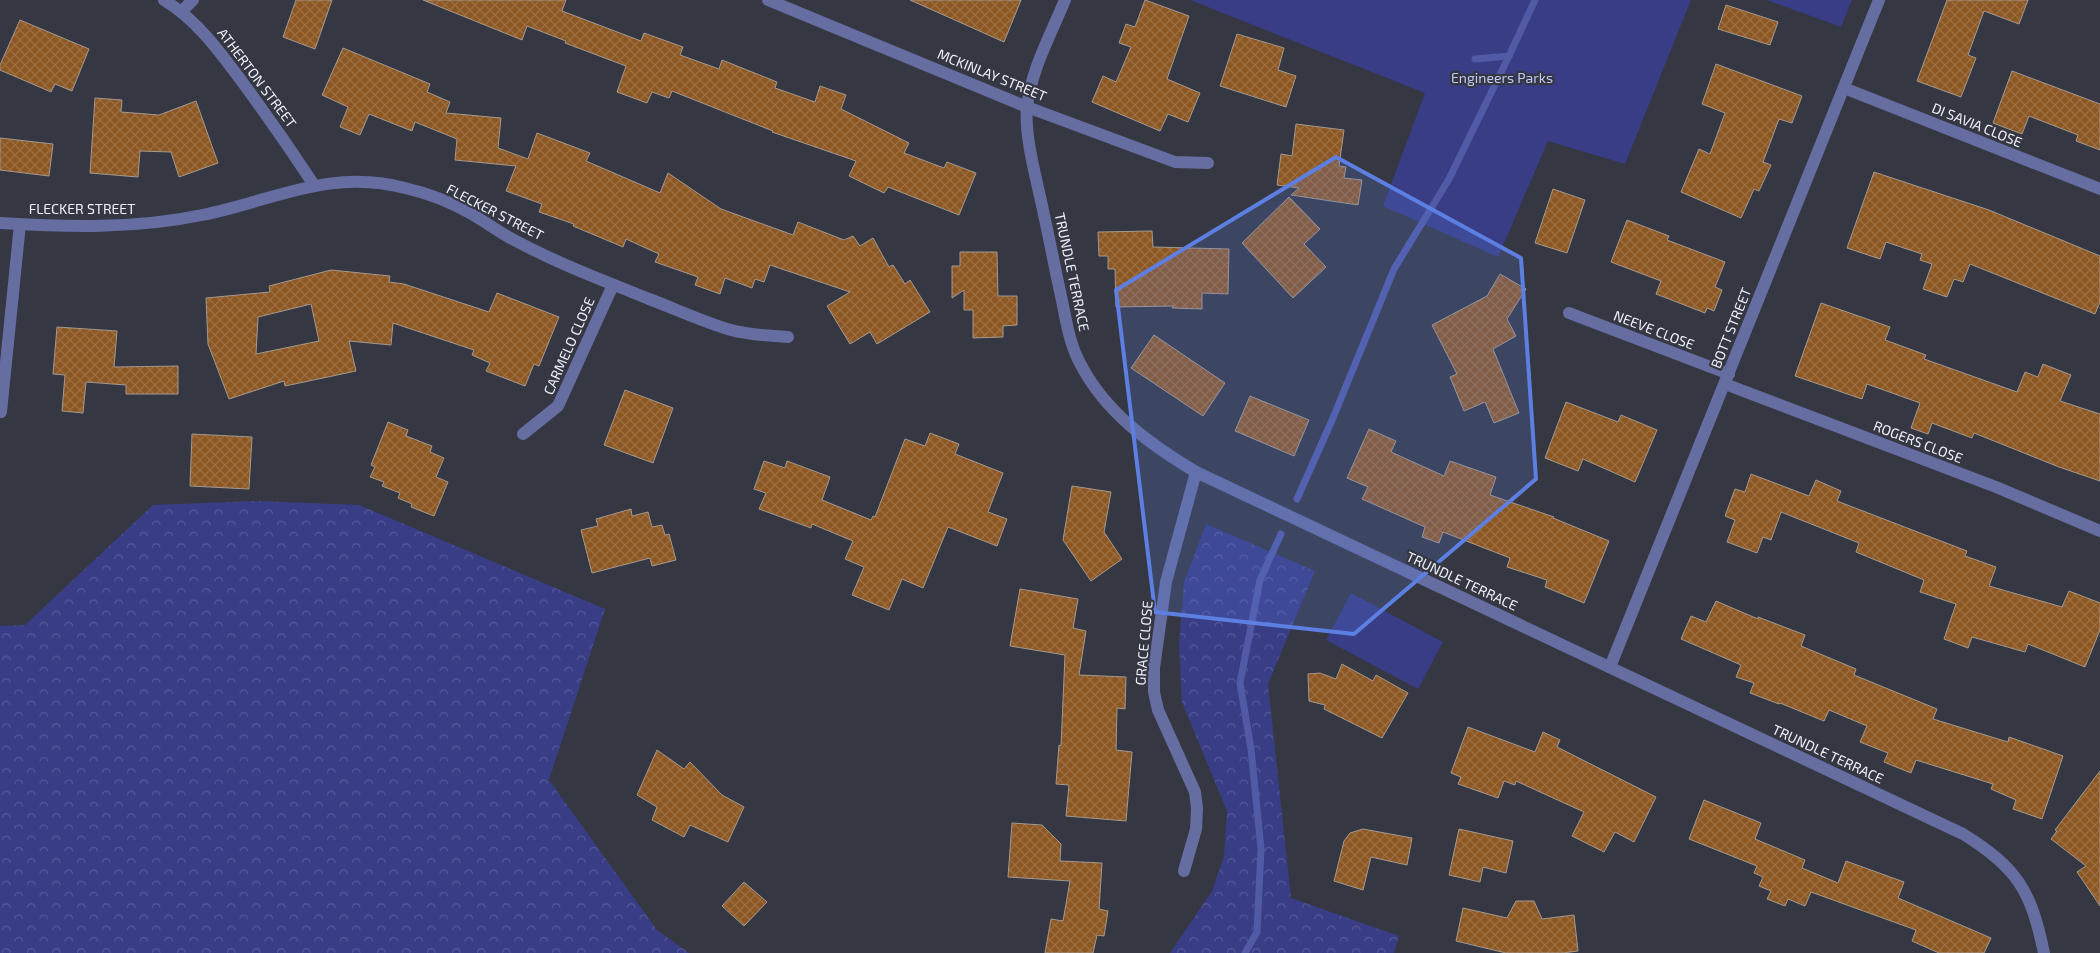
<svg xmlns="http://www.w3.org/2000/svg" width="2100" height="953" font-family="'Exo 2',sans-serif">
  <style>
    .forest { fill: url(#forest-crowns) }
    .park { fill: #383d86 }
    .lines { fill: none; stroke-linecap: round; stroke-linejoin: round }
    .stream { stroke: #525aa6; stroke-width: 7 }
    .building { fill: url(#building-cross-hatch); stroke: #a5998f; fill-rule: evenodd }
    .minor { stroke: #656da1; stroke-width: 12 }
    .marked { fill: #5c7fe1; fill-opacity: 0.2; stroke: #5c7fe1; stroke-width: 4; stroke-linejoin: round }
    .labels { text-anchor: middle; stroke-width: 4.5; stroke-linejoin: round; paint-order: stroke }
    .street-label { font-size: 14px; fill: #eef0f7; stroke: #353743 }
    .park-label { font-size: 14px; fill: #c2caf5; stroke: #353743 }
  </style>
  <defs>
    <pattern id="forest-crowns" width="20" height="18" patternUnits="userSpaceOnUse" patternTransform="scale(1.25)"><rect width="20" height="18" fill="#383d86"/><path d="M2 6a3 3 0 1 1 6 0M12 15a3 3 0 1 1 6 0" fill="none" stroke="#555998"/></pattern>
    <pattern id="building-cross-hatch" width="8" height="8" patternUnits="userSpaceOnUse" patternTransform="scale(1.25)"><rect width="8" height="8" fill="#8c5722"/><path d="M0 0l8 8M0 8l8-8" fill="none" stroke="#9c6f43"/></pattern>
  </defs>
  <rect width="100%" height="100%" fill="#353743"/>
  <!-- forest -->
  <g class="forest">
    <path d="M257,501L359,505L605,609L549,780L657,930L689,953H0V626L25,625L153,505Z"/>
    <path d="M1206,524L1315,571L1268,684L1291,898L1399,936L1394,953H1170L1212,891L1224,856L1227,811L1182,702L1179,644L1184,582Z"/>
  </g>
  <!-- park -->
  <g class="park">
    <path d="M1190,0H1691L1625,164L1548,141L1498,257L1383,206L1425,93Z"/>
    <path d="M1767,0H1852L1841,27Z"/>
    <path d="M1351,593L1443,642L1418,689L1326,640Z"/>
  </g>
  <g class="lines">
    <!-- stream -->
    <g class="stream">
      <path d="M1475,59L1509,56L1535,0"/>
      <path d="M1297,499L1333,418L1394,269L1449,179L1509,56"/>
      <path d="M1245,953L1257,932L1261,849L1251,749L1240,683L1260,580L1281,534"/>
    </g>
  </g>
  <!-- building -->
  <g class="building">
    <path d="M296,0H332L315,49L283,37Z"/>
    <path d="M423,0H566L562,11L641,41L644,33L683,47L680,55L719,69L722,60L777,82L775,88L815,102L820,86L846,95L841,109L909,143L904,153L944,168L947,162L976,173L959,215L888,187L884,193L849,176L856,161L772,132L773,131L672,91L669,98L652,92L647,103L617,92L626,66L565,43L566,41L527,26L522,40Z"/>
    <path d="M910,0H1021L1004,42Z"/>
    <path d="M1145,0L1189,16L1167,79L1200,93L1188,122L1168,114L1160,131L1092,102L1103,76L1116,82L1131,47L1119,43L1126,24L1135,27Z"/>
    <path d="M1947,0H2028L2019,24L1984,11L1968,55L1976,58L1961,97L1917,81Z"/>
    <path d="M1726,5L1778,22L1770,45L1718,29Z"/>
    <path d="M20,20L89,49L72,91L55,84L51,92L0,70V65Z"/>
    <path d="M1237,34L1284,48L1278,70L1296,76L1286,107L1220,86Z"/>
    <path d="M343,48L430,84L427,92L450,102L446,113L501,118L498,148L528,159L537,133L590,153L586,161L660,193L668,173L721,209L793,235L798,222L844,240L853,236L860,246L873,238L889,267L893,265L905,284L910,280L930,312L877,344L870,332L850,344L827,306L850,292L770,265L764,282L755,279L752,288L725,278L720,294L695,285L698,277L655,262L659,254L626,239L623,247L573,226L574,224L539,212L542,204L506,191L516,166L455,160L457,139L415,122L412,131L369,114L360,135L340,127L348,107L322,95Z"/>
    <path d="M1716,64L1802,96L1792,123L1779,119L1763,162L1771,165L1759,191L1754,189L1741,218L1681,192L1699,149L1710,154L1725,113L1702,104Z"/>
    <path d="M2012,71L2100,104V150L2076,141L2078,135L2029,116L2022,134L1993,123Z"/>
    <path d="M95,98L122,100L121,112L159,115L196,101L218,163L179,177L171,152L140,151L138,177L90,173Z"/>
    <path d="M1296,124L1344,130L1339,166L1346,167L1344,178L1362,180L1358,205L1291,195L1299,188L1277,185L1281,154L1292,156Z"/>
    <path d="M0,138L53,144L49,176L0,170Z"/>
    <path d="M1874,172L1989,210L2100,256V302L2095,314L1970,264L1963,282L1954,279L1947,297L1923,289L1932,264L1920,260L1922,254L1886,242L1880,259L1847,248Z"/>
    <path d="M1553,189L1585,200L1567,253L1535,243Z"/>
    <path d="M1289,197L1320,229L1304,244L1326,267L1293,298L1242,243Z"/>
    <path d="M1627,220L1669,236L1667,240L1725,262L1715,287L1722,290L1714,311L1707,308L1705,313L1656,294L1661,281L1611,262Z"/>
    <path d="M1152,231L1153,247L1229,249L1228,294L1202,293V309L1172,308L1174,306L1116,307L1115,269H1108V256H1099L1098,232Z"/>
    <path d="M960,252H997L998,296H1017V325L1003,326V337L973,338V310H964V290L952,298V266H960Z"/>
    <path d="M331,270L390,276L389,282L404,284L489,312L497,293L559,317L539,366L534,364L525,386L486,371L490,363L472,355L474,350L393,323L391,345L349,341L356,371L285,386L284,381L229,399L208,344L206,298L270,292L269,286ZM311,304L319,341L256,354L258,317Z"/>
    <path d="M1500,274L1526,289L1507,319L1516,336L1493,349L1519,413L1494,423L1485,402L1464,411L1450,377L1457,374L1432,325L1487,296Z"/>
    <path d="M1821,303L1890,327L1885,340L1926,355L1924,359L2017,392L2025,372L2038,377L2043,364L2071,375L2060,401L2100,414V481L2059,467L1974,433L1972,438L1932,423L1928,434L1911,428L1920,403L1867,384L1862,399L1795,376Z"/>
    <path d="M57,327L117,331L114,367L178,366V394H126V385L86,382L83,413L62,411L65,375L53,374Z"/>
    <path d="M1154,335L1225,383L1203,416L1131,368Z"/>
    <path d="M625,390L673,408L653,463L604,445Z"/>
    <path d="M1250,396L1309,420L1294,456L1235,431Z"/>
    <path d="M1566,402L1618,422L1621,415L1657,430L1635,482L1583,459L1578,471L1545,458Z"/>
    <path d="M388,422L408,430L406,436L432,446L430,452L444,458L436,477L448,482L434,516L411,507L412,504L398,498L400,493L382,486L384,482L370,477L375,467L371,465Z"/>
    <path d="M1369,429L1396,441L1391,452L1444,476L1450,461L1496,477L1490,495L1554,517L1553,518L1609,541L1584,603L1545,587L1547,580L1507,567L1510,558L1443,532L1439,543L1422,537L1425,527L1362,499L1368,487L1347,478Z"/>
    <path d="M930,433L959,444L955,454L1003,473L988,512L1007,519L997,546L948,527L923,588L902,579L889,610L852,595L864,567L845,559L853,541L812,524L811,528L759,509L766,493L754,489L764,461L785,468L787,461L830,477L822,500L871,520L873,516L875,517L905,439L925,446Z"/>
    <path d="M192,434L252,437L249,489L190,486Z"/>
    <path d="M1751,474L1809,496L1816,480L1841,491L1837,501L1967,551L1965,556L1996,567L1989,586L2062,607L2069,591L2100,603V630L2085,667L2028,644L2025,652L1972,637L1968,648L1944,639L1956,604L1920,592L1924,580L1856,552L1859,543L1781,512L1771,540L1763,537L1757,553L1727,542L1735,520L1725,516L1735,489L1745,492Z"/>
    <path d="M1072,486L1111,492L1104,532L1122,559L1091,581L1063,540Z"/>
    <path d="M631,509L632,516L648,512L652,527L662,525L665,535L669,534L676,560L652,566L650,558L592,573L581,530L598,526L596,519Z"/>
    <path d="M1020,589L1078,599L1073,628L1086,631L1079,675L1126,677L1125,709L1117,708L1116,750L1132,752L1126,821L1066,816L1069,785L1056,784L1059,745L1061,746L1065,655L1010,646Z"/>
    <path d="M1716,601L1758,619V617L1805,635L1801,646L1856,669L1854,675L1937,709L1933,719L2008,742L2009,737L2063,756L2042,819L2013,809L2016,800L1991,789L1993,784L1916,760L1911,773L1884,762L1888,753L1860,742L1867,726L1829,710L1824,721L1780,703L1779,704L1750,693L1754,683L1736,677L1741,665L1681,639L1691,616L1706,622Z"/>
    <path d="M1342,664L1373,681L1376,675L1408,693L1382,738L1324,709L1325,705L1309,701L1308,674L1320,673L1336,679Z"/>
    <path d="M1468,727L1535,752L1543,732L1560,740L1557,747L1656,797L1634,842L1615,832L1604,852L1572,836L1584,812L1516,781L1515,785L1504,781L1498,798L1458,784L1461,777L1451,773Z"/>
    <path d="M657,750L684,769L690,762L722,795L744,807L728,842L690,825L684,837L652,820L657,807L637,795Z"/>
    <path d="M2100,771V906L2077,872L2086,866L2051,839L2057,831L2055,830Z"/>
    <path d="M1704,800L1761,823L1755,839L1805,860L1802,868L1838,883L1846,861L1904,882L1898,898L1991,938L1984,953H1939L1912,941L1916,930L1811,892L1805,906L1788,899L1785,906L1767,899L1771,891L1759,886L1763,877L1754,873L1757,866L1689,839Z"/>
    <path d="M1012,823L1042,825L1061,844L1060,861L1102,863L1099,909L1108,911L1104,936L1097,935L1093,953H1045L1051,919L1063,921L1070,881L1008,877Z"/>
    <path d="M1363,829L1412,838L1407,865L1371,857L1363,890L1334,881L1344,841L1350,833Z"/>
    <path d="M1459,829L1513,841L1506,873L1483,867L1480,882L1449,875Z"/>
    <path d="M744,882L767,902L744,926L722,906Z"/>
    <path d="M1516,901H1534L1542,919L1574,915L1578,951L1563,953H1506L1456,941L1463,908L1507,918Z"/>
  </g>
  <g class="lines">
    <!-- minor -->
    <g class="minor">
      <path d="M164,0C198,21 220,52 243,83C268,117 291,150 314,185"/>
      <path d="M768,0L1027,107L1175,162L1208,163"/>
      <path d="M1065,0C1051,34 1031,70 1027,107C1024,138 1038,184 1044,215C1050,242 1055,269 1061,296C1066,319 1069,344 1081,365C1106,413 1151,445 1196,472L1963,834C2018,868 2031,891 2044,953"/>
      <path d="M182,11L193,0"/>
      <path d="M1844,88L2100,189"/>
      <path d="M0,223C67,227 136,229 202,215C273,201 329,168 405,188C427,193 450,202 470,213C486,222 500,233 516,241C559,264 605,281 649,299C676,309 703,322 731,330C750,335 769,336 788,337"/>
      <path d="M1569,313L1729,374"/>
      <path d="M1725,384L1996,487L2100,531"/>
      <path d="M1,412L20,224"/>
      <path d="M523,434L558,406L613,285"/>
      <path d="M1610,667L1879,0"/>
      <path d="M1184,871L1196,829L1197,808L1195,792L1158,710L1154,692V668L1166,582L1196,472"/>
    </g>
  </g>
  <!-- marked area -->
  <path class="marked" d="M1336,157L1521,258L1536,479L1354,634L1155,612L1116,290Z"/>
  <g class="labels">
    <!-- street labels -->
    <g class="street-label">
      <text transform="translate(992 75) rotate(22)" y="5">MCKINLAY STREET</text>
      <text transform="translate(257 78) rotate(53)" y="5">ATHERTON STREET</text>
      <text transform="translate(1977 125) rotate(22)" y="5">DI SAVIA CLOSE</text>
      <text x="82" y="214">FLECKER STREET</text>
      <text transform="translate(495 212) rotate(27)" y="5">FLECKER STREET</text>
      <text transform="translate(1072 272) rotate(78)" y="5">TRUNDLE TERRACE</text>
      <text transform="translate(1731 328) rotate(-68)" y="5">BOTT STREET</text>
      <text transform="translate(1654 330) rotate(21)" y="5">NEEVE CLOSE</text>
      <text transform="translate(569 346) rotate(-66)" y="5">CARMELO CLOSE</text>
      <text transform="translate(1918 442) rotate(21)" y="5">ROGERS CLOSE</text>
      <text transform="translate(1462 581) rotate(25)" y="5">TRUNDLE TERRACE</text>
      <text transform="translate(1144 643) rotate(-85)" y="5">GRACE CLOSE</text>
      <text transform="translate(1828 754) rotate(25)" y="5">TRUNDLE TERRACE</text>
    </g>
    <!-- park labels -->
    <g class="park-label">
      <text x="1502" y="83">Engineers Parks</text>
    </g>
  </g>
</svg>
